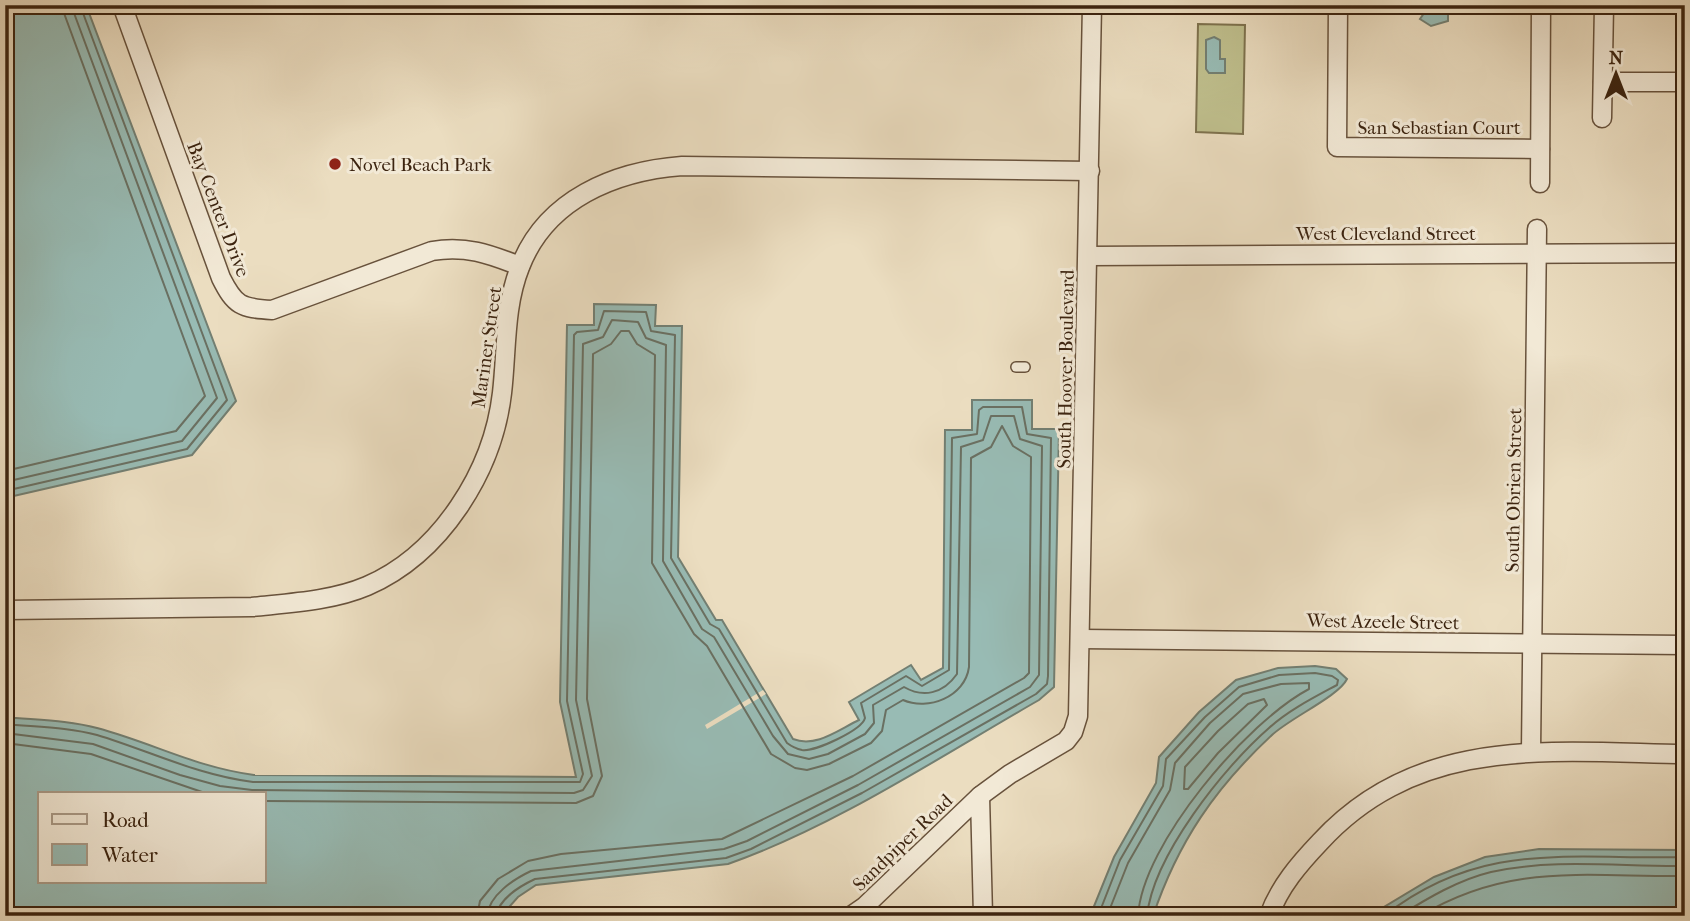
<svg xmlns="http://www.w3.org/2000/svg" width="1690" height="921" font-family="'IM FELL French Canon',serif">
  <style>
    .green { fill: #bfbf8d; stroke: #7e724e; stroke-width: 2 }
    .water { fill: #98bbb4; stroke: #737f72; stroke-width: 2; fill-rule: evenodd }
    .pier { fill: #ebddc0 }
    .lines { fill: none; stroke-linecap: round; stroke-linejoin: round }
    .shore { stroke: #6a7062; stroke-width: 2 }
    .lane-casing { stroke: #68523c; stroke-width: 12 }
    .street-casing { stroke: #68523c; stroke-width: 21 }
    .lane { stroke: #f2e9d6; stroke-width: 9 }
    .street { stroke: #f2e9d6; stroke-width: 18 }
    .poi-dot { fill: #8f2418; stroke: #f2e9d6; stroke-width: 2.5 }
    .labels { text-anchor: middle; stroke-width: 6; stroke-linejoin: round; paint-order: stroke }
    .street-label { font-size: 19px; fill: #3c2410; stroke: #f2e9d6 }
    .poi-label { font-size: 19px; fill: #3c2410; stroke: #f2e9d6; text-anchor: start }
  </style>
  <rect width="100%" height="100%" fill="#ebddc0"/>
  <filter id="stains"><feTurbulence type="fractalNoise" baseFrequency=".00286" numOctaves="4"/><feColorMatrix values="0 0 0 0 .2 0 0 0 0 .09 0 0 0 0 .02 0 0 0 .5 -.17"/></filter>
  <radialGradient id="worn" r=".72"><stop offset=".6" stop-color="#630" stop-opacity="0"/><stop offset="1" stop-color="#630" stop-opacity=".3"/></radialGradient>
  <!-- green -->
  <path class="green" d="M1198,24L1245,25L1243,134L1196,132Z"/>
  <!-- water -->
  <g class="water">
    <path d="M5,5H86L236,401L192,455L5,498Z"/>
    <path d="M1448,8V21L1431,26L1420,19L1427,9Z"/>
    <path d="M1214,37L1220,40V59H1225V73H1209L1206,69V40Z"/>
    <path d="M594,304L656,305L655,326H682L678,557L716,620H722L793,739C816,748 838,730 859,720L849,702L911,665L921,680L943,668L945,430H972V400H1032V429H1059L1054,687L1039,700C941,756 834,827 728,864L536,885L518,897L501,916H5V717C36,720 68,720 97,728C153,743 195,767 254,775L576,777L560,702L567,325H594ZM40,793H264V881H40Z"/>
    <path d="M1315,666L1336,669L1347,679C1339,696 1290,718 1272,735C1215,788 1178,842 1153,916H1090L1114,857L1156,783L1159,757L1199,712L1236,680L1278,668Z"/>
    <path d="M1539,849L1685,850V916H1376L1379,910L1434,877L1485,857Z"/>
  </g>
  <!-- pier -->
  <path class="pier" d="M763,690L766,694L707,729L705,725Z"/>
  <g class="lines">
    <!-- shore -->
    <g class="shore">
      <path d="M5,471L176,431L205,396L61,5"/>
      <path d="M5,482L182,441L217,398L71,5"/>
      <path d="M5,491L187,449L227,400L80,5"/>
      <path d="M1264,699L1267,705L1218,753L1188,789H1184L1185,767L1218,731L1248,704Z"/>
      <path d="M5,724C36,727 68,727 97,735C150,751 197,775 253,782H580L583,774L567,701L574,335L577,332L598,330L604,311L646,312L651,331L675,335L671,558L710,624L719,629L787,743C791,746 797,749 802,750C815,752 862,730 865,718L861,703L906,676L922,686L949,670L952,438L977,434L979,410L983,407H1022L1027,434L1051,438L1048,676L1047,684L1036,694L862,793L751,849L726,858L535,879C520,886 499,899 496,916"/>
      <path d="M5,733L93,744L180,775L220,786L252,790L574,793L583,790L592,776L576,700L583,344L603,337L612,320L638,322L646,338L666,345L663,561L702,629L714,637L773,736L788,754L809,759L828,754L865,734L874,723L873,705L904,687C923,698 943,694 957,674L961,447L983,440L991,416H1014L1020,439L1042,446L1039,675L1030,687L858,785L747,841L724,849L531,871C514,879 489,895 487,916"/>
      <path d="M5,743L91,754L205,793"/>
      <path d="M264,801L576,803L593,796L602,776L587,699L593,354L611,344L621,331H629L637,344L655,355L652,563L694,634L707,646L771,754L795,768L807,770L829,764L871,743L882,731L886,710L903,700C928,711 965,697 969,667L971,458L991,447L1002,426L1013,446L1031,457L1029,673L1024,678L853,776L722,839L561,854L528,861L498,879L480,901L477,916"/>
      <path d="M1098,916L1120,860L1163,786L1166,759L1205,717L1239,687L1279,675L1315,673L1332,676L1338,680L1337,685C1313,698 1289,710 1269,728C1224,767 1153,856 1147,916"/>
      <path d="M1107,916L1128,863L1170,790L1175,763L1210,723L1243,694L1281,684L1309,683V689C1248,721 1142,844 1138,916"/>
      <path d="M1384,916C1482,839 1571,860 1685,857"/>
      <path d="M1399,916C1428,898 1458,880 1491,872C1555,858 1621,867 1685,866"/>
      <path d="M1420,916C1510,862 1585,877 1685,876"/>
    </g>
    <defs>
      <path id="lane" d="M1016,367H1025"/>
      <g id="street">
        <path d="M122,5L221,278C235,306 241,308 272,310L432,251C465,245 489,254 520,266"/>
        <path d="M1338,5L1337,147L1540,149"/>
        <path d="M1603,82H1685"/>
        <path d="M1602,118L1604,5"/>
        <path d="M1540,183L1541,5"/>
        <path d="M1089,256L1685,253"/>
        <path d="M5,610L252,607C289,603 332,601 367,586C441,554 493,471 502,393C507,351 504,307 520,267C546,199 615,171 682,166L1090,171"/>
        <path d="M1081,639L1685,645"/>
        <path d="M1531,751L1537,229"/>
        <path d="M980,796L1010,774L1066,741L1073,732L1078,716L1092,5"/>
        <path d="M851,916L864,907L980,796L983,916"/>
        <path d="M1269,916C1279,887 1300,863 1320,842C1419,734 1552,752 1685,754"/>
      </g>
    </defs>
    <!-- lane casing -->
    <use href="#lane" class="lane-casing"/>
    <!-- street casing -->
    <use href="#street" class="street-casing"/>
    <!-- lane -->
    <use href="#lane" class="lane"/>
    <!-- street -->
    <use href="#street" class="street"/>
  </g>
  <!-- markers -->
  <circle class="poi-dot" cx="335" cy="164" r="7"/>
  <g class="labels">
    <!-- street labels -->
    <g class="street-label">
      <text x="1439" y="134">San Sebastian Court</text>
      <text transform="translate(219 209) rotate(69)" y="7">Bay Center Drive</text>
      <text x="1386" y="240">West Cleveland Street</text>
      <text transform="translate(486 347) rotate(-82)" y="7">Mariner Street</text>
      <text transform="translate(1065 369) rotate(-89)" y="7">South Hoover Boulevard</text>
      <text transform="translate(1513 490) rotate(-89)" y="7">South Obrien Street</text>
      <text transform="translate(1383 621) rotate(1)" y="7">West Azeele Street</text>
      <text transform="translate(902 842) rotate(-44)" y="7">Sandpiper Road</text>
    </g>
    <!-- poi labels -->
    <g class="poi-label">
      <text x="349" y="171">Novel Beach Park</text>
    </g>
  </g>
  <!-- margin -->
  <rect width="1690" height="921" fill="none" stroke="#ebddc0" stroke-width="28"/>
  <rect x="7" y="7" width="1676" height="907" fill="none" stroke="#3c2410" stroke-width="3.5"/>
  <rect x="14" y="14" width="1662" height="893" fill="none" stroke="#3c2410" stroke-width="2"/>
  <!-- legend -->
  <rect x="38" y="792" width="228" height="91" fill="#f2e9d6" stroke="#a99a87" stroke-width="2"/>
  <rect x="52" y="814" width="35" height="10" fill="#f2e9d6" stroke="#a99a87" stroke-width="2"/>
  <text x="102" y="827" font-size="21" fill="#3c2410">Road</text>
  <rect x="52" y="844" width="35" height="21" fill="#98bbb4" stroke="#a99a87" stroke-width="2"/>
  <text x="102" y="862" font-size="21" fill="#3c2410">Water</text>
  <!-- north arrow -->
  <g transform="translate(1616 74)" stroke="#f2e9d6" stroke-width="5" paint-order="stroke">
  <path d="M0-5L12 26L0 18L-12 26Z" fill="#3c2410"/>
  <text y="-10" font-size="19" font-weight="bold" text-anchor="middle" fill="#3c2410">N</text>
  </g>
  <rect width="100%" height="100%" filter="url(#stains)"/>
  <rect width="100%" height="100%" fill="url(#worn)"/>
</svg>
